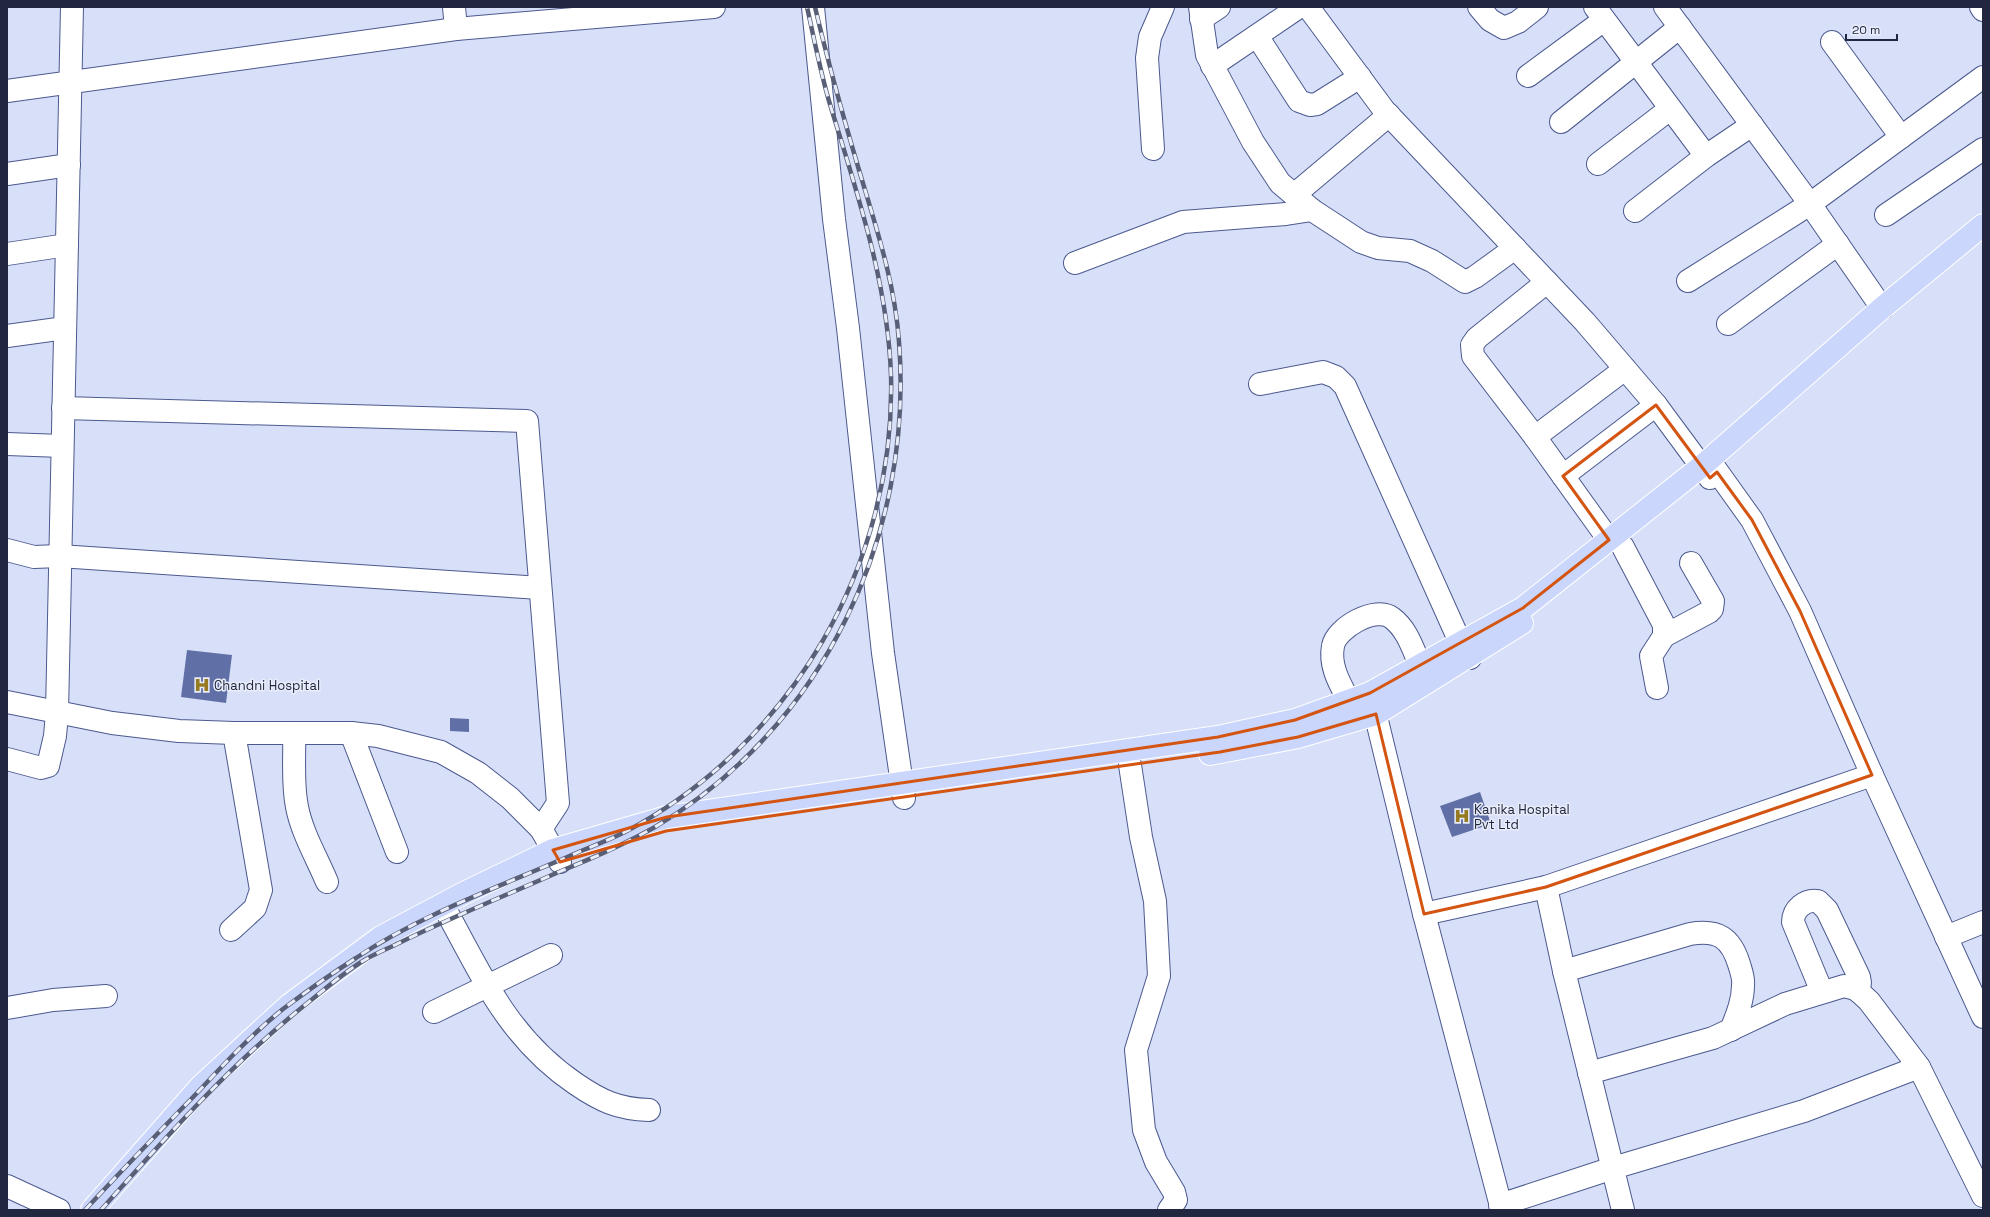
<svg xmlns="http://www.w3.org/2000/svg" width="1990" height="1217" font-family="'Space Grotesk',sans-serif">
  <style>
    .building { fill: #606fa6 }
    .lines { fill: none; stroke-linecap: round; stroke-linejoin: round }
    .minor-casing { stroke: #4b598e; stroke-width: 24 }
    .major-casing { stroke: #fff; stroke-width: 24 }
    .minor { stroke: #fff; stroke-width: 22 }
    .major { stroke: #cbd6fc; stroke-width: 22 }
    .rail-casing { stroke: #585f76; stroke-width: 4.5 }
    .rail { stroke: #e9edfa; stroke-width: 3; stroke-dasharray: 9; stroke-linecap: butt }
    .marked { fill: none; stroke: #d45411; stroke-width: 3; stroke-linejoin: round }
    .labels { text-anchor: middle; stroke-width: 3; stroke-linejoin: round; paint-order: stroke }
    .poi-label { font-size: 13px; fill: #21273e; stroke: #e9edfa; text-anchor: start }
  </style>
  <rect width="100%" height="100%" fill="#d8e0f9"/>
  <!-- building -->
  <g class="building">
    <path d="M187,650L232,655L226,703L181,697Z"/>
    <path d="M450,718L469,719V732L450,731Z"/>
    <path d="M1480,792L1491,824L1452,837L1440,806Z"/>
  </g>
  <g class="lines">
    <defs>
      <g id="minor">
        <path d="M454,7L456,29"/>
        <path d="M813,7L834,219L848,328L883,653L904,798"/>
        <path d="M1200,7L1207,55L1253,142L1280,183L1312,210L1361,242L1378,248L1410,251L1432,261L1465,282L1475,277L1515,248"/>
        <path d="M1308,7L1384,110L1585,322L1656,405L1710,478"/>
        <path d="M1479,7L1490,20L1504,28L1518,22L1537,7"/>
        <path d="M1595,7L1706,156"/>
        <path d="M1665,7L1810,204L1882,308"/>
        <path d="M1981,7L1983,10"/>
        <path d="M1201,19L1219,7"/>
        <path d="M1257,36L1299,101L1310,105L1317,104L1360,77"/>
        <path d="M1832,42L1901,137"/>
        <path d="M1212,66L1299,7"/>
        <path d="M1528,76L1604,20"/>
        <path d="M7,91L456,29L714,7"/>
        <path d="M1561,122L1680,27"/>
        <path d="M1153,149L1147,58L1150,37L1163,7"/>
        <path d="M1598,164L1670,109"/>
        <path d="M7,174L69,165"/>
        <path d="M1294,195L1389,115"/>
        <path d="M1635,211L1706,156L1752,125"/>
        <path d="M1886,215L1983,149"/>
        <path d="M7,254L67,245"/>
        <path d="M1075,263L1183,222L1286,214L1312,210"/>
        <path d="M1688,281L1810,204L1983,77"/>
        <path d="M1547,282L1477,338L1472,345L1473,356L1535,437L1609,540"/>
        <path d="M1728,324L1838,244"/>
        <path d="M7,336L65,328"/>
        <path d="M1260,384L1323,372L1336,377L1345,386L1460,642L1470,658"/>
        <path d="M63,408L527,421L558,803L541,829"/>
        <path d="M1535,437L1625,369"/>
        <path d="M7,444L62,446"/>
        <path d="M1709,460L1752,520L1800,611L1872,775L1983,1017"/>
        <path d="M1563,476L1656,405"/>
        <path d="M1623,547L1664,625V636L1651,656L1657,688"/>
        <path d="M7,550L34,557L59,556L540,588"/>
        <path d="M1664,636L1709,612L1712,609L1713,601L1691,563"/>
        <path d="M1371,696L1424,914L1502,1210"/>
        <path d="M1349,701C1340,684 1329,666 1333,646C1336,628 1376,605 1392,618C1407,629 1413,649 1420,665"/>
        <path d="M7,702L112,723L179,731L234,733H351L378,736L441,752L478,773L510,798L541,829L560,862"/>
        <path d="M294,733C295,757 292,783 297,807C302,833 317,858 327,882"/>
        <path d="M351,733L397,852"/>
        <path d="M7,759L41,768L48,766L55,736L57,713L72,7"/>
        <path d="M1130,765L1141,837L1155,901L1159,976L1136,1050L1144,1130L1156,1162L1174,1192L1176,1200L1169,1210"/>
        <path d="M1546,887L1564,971L1623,1210"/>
        <path d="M1424,914L1546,887L1872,775"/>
        <path d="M449,916C485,982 511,1040 576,1084C601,1101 618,1109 649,1110"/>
        <path d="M231,930L255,908L261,890L234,733"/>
        <path d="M1946,937L1983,922"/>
        <path d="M1564,971L1690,934C1718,929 1731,938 1739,964C1741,971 1744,978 1743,985C1743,1001 1737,1015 1731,1030"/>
        <path d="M1822,992L1793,922C1793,909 1805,899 1818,901L1827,910L1859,977L1860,983L1858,991"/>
        <path d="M7,1008L53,1000L106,996"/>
        <path d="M434,1012L551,955"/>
        <path d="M1589,1073L1713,1038L1785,1004L1844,986L1856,989L1869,1001L1919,1067"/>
        <path d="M7,1186L59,1210"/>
        <path d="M1500,1205L1613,1168L1804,1111L1919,1067L1983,1196"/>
      </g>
      <g id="major">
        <path d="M1210,754L1298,737L1376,714L1522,623"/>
        <path d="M92,1210L201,1086L288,1006L381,937L462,894L553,850L667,817L1218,737L1295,720L1370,693L1523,608L1702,466L1882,308L1983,225"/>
      </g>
    </defs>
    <!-- minor casing -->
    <use href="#minor" class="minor-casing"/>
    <!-- major casing -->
    <use href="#major" class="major-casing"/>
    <!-- minor -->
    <use href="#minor" class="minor"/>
    <!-- major -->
    <use href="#major" class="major"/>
    <defs>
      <g id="rail">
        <path d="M85,1210C122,1170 159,1132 197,1093C224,1064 252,1034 283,1009C307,991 331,974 356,958C423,913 507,884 581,851C596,845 611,839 625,832C792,744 896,563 891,376C888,282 856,190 829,101C820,70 814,38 807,7"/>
        <path d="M101,1210C165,1138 230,1065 305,1005C324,990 343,973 363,961C374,954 387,949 399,943C452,917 507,895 561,871C593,858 625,844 655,827C823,728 914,535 899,342C895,283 876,227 859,170C843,116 828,62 815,7"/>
      </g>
    </defs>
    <!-- rail casing -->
    <use href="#rail" class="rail-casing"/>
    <!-- rail -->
    <use href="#rail" class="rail"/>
  </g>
  <!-- marked area -->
  <path class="marked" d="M1656,405L1710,478L1717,472L1752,520L1800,611L1872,775L1546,887L1424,914L1376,714L1298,737L1220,752L666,831L560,862L553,850L667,817L1218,737L1295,720L1370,693L1523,608L1609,540L1563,476Z"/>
  <!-- icons -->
  <defs>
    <symbol id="hospital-bare" viewBox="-9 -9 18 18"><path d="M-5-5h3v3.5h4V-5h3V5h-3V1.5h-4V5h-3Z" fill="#967b23" stroke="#e9edfa" stroke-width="2.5" paint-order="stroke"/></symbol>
  </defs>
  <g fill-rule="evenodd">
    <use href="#hospital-bare" x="191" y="674" width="22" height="22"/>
    <use href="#hospital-bare" x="1451" y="805" width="22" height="22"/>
  </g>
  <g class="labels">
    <!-- poi labels -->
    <g class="poi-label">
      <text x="214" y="690">Chandni Hospital</text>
      <text x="1474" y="814">Kanika Hospital<tspan x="1474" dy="15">Pvt Ltd</tspan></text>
    </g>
  </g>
  <!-- border -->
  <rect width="1990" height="1217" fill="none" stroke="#21273e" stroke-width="16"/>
  <!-- scale -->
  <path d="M1846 34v6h51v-6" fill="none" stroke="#21273e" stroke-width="2"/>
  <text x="1852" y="34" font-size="12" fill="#21273e" stroke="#e9edfa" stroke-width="3" paint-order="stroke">20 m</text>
</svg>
